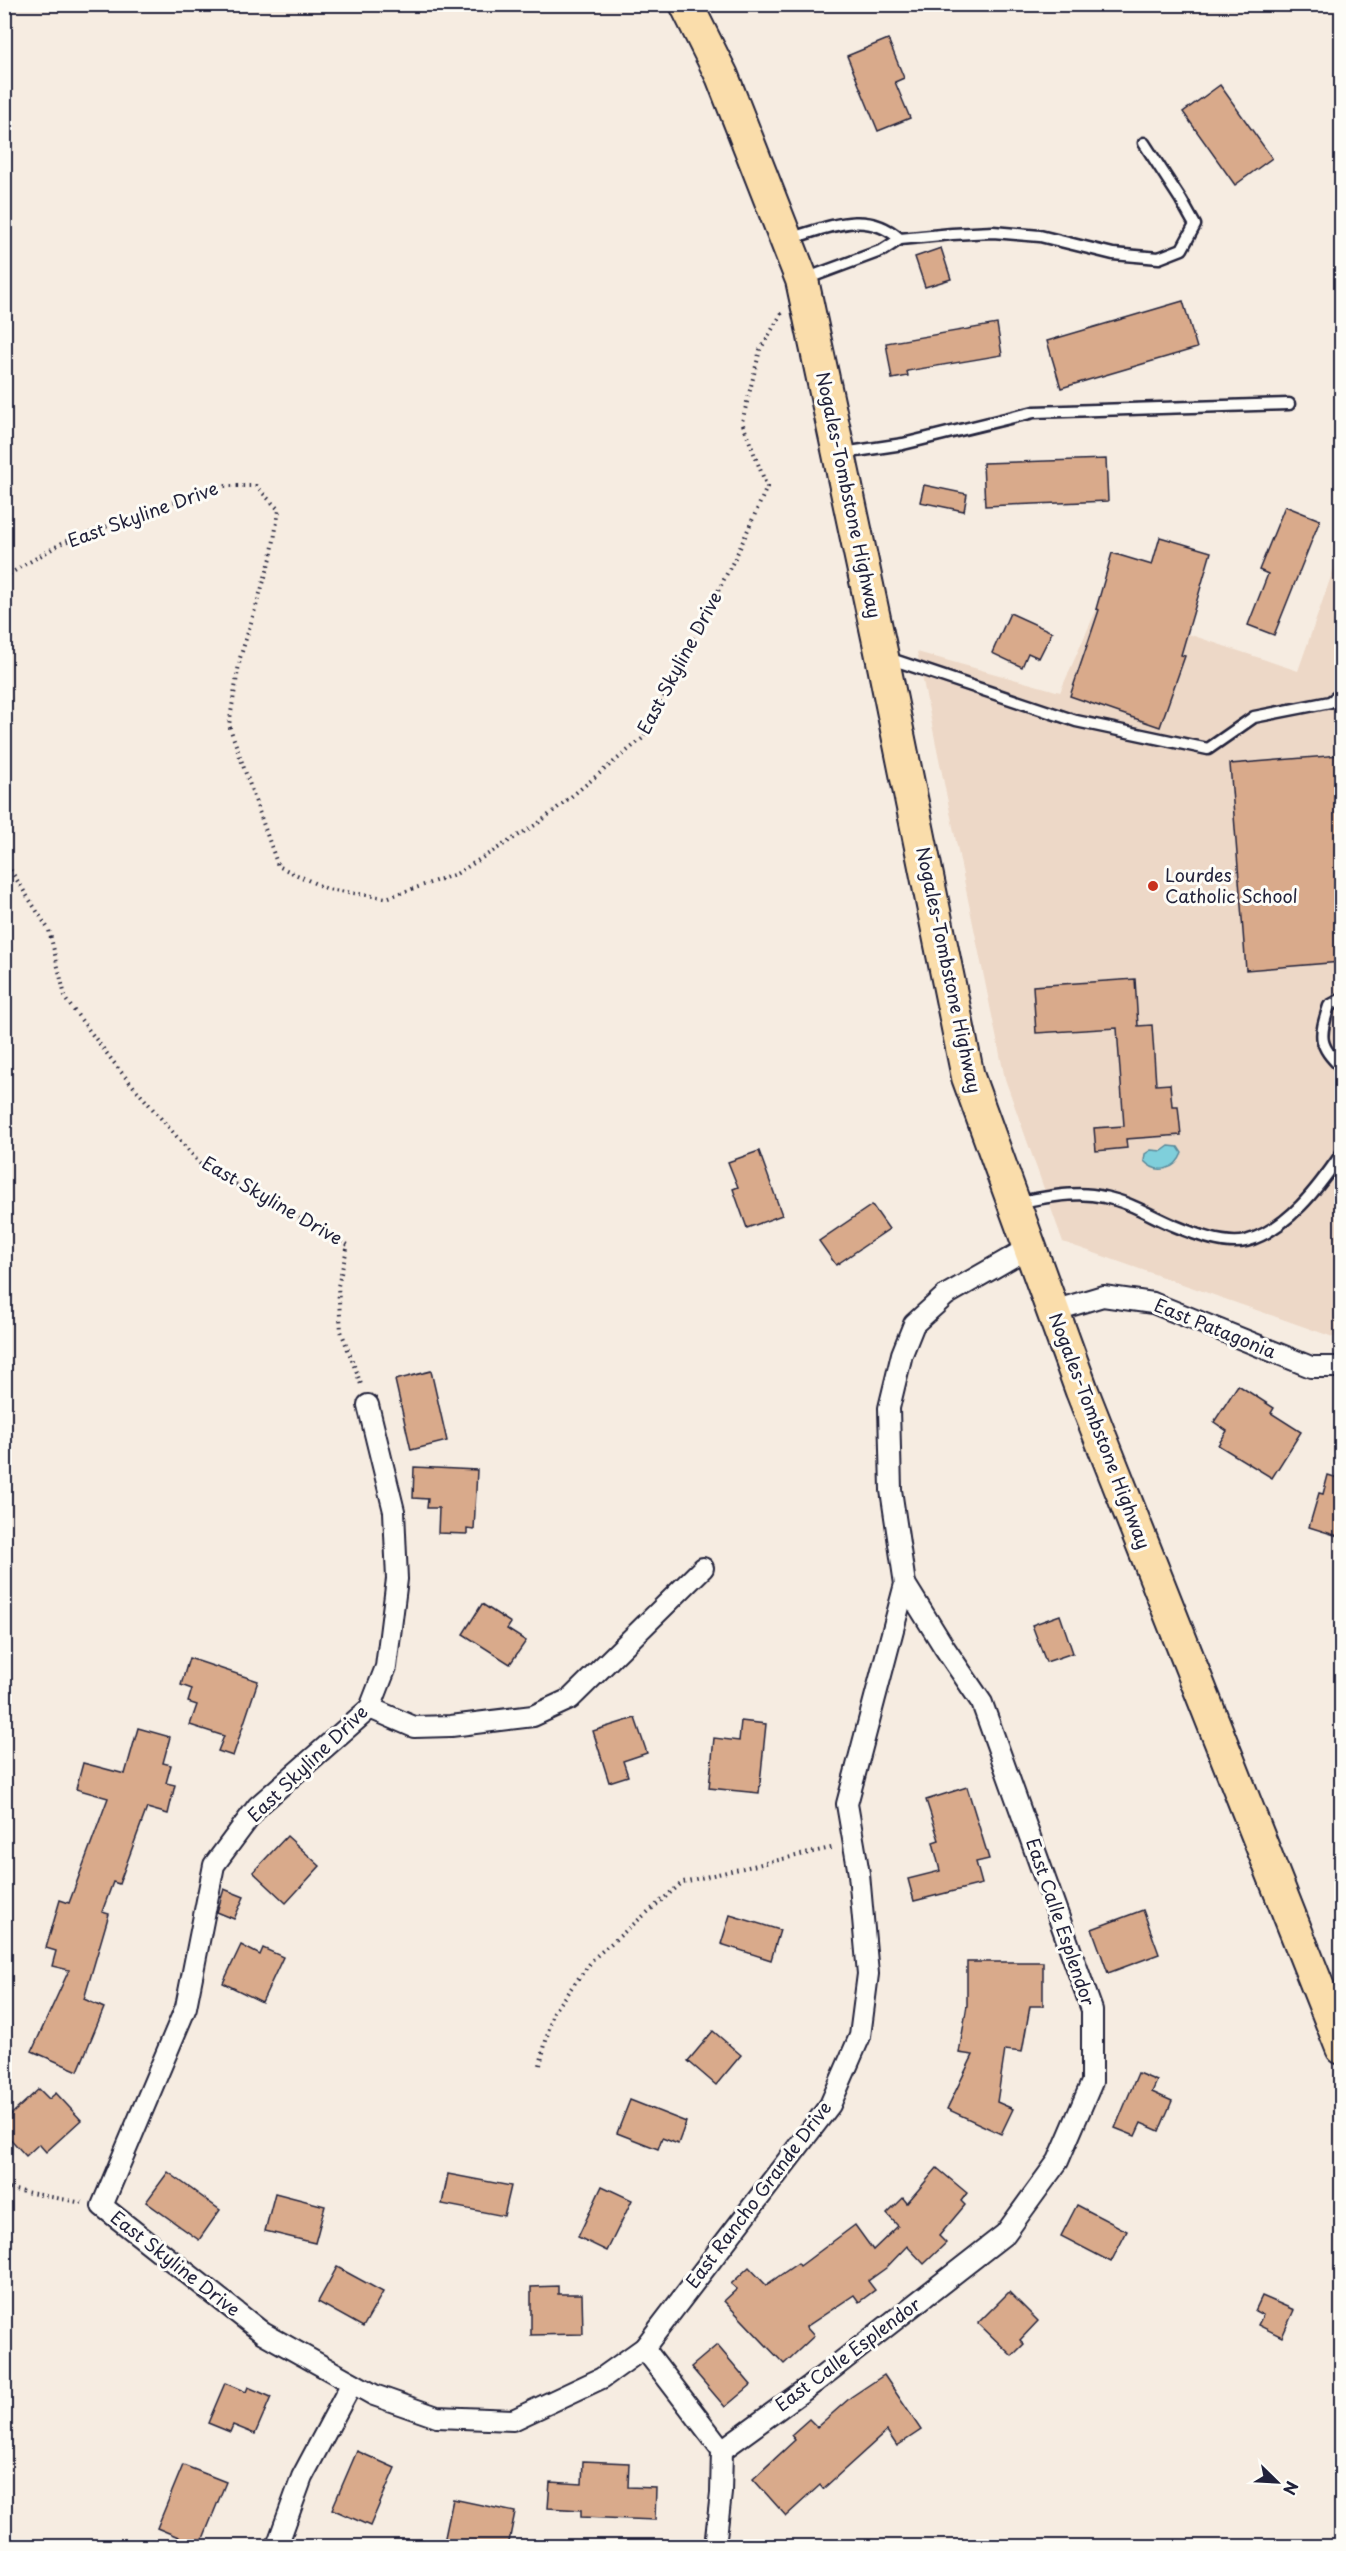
<svg xmlns="http://www.w3.org/2000/svg" width="1346" height="2551" font-family="'Playpen Sans',sans-serif">
  <style>
    .built { fill: #edd8c7 }
    .water { fill: #7fcfdb; stroke: #5a8a9b; stroke-width: 1.5 }
    .building { fill: #d9aa8b; stroke: #22223b; stroke-width: 1.5 }
    .lines { fill: none; stroke-linecap: round; stroke-linejoin: round }
    .service-casing { stroke: #22223b; stroke-width: 15 }
    .minor-casing { stroke: #22223b; stroke-width: 24 }
    .primary-casing { stroke: #22223b; stroke-width: 36 }
    .path { stroke: #22223b; stroke-width: 4; stroke-dasharray: 1.5 4.5; stroke-linecap: butt }
    .service { stroke: #fdfcf7; stroke-width: 10 }
    .minor { stroke: #fdfcf7; stroke-width: 20 }
    .primary { stroke: #faddab; stroke-width: 32 }
    .poi-dot { fill: #c8321e; stroke: #fdfcf7; stroke-width: 2 }
    .labels { text-anchor: middle; stroke-width: 6; stroke-linejoin: round; paint-order: stroke }
    .street-label { font-size: 18px; fill: #22223b; stroke: #fdfcf7 }
    .poi-label { font-size: 18px; fill: #22223b; stroke: #fdfcf7; text-anchor: start }
  </style>
  <rect width="100%" height="100%" fill="#f6ece1"/>
  <filter id="ink" filterUnits="userSpaceOnUse"><feTurbulence type="fractalNoise" baseFrequency=".0167" numOctaves="2"/><feDisplacementMap in="SourceGraphic" scale="12" xChannelSelector="R" yChannelSelector="G"/><feConvolveMatrix kernelMatrix="1 2 1 2 8 2 1 2 1" color-interpolation-filters="sRGB"/></filter>
  <g filter="url(#ink)">
    <!-- built -->
    <path class="built" d="M1341,548V1337H1333L1063,1242L1005,1079L917,652L1060,692L1099,604L1298,671Z"/>
    <!-- water -->
    <path class="water" d="M1169,1146L1178,1147L1182,1153C1176,1170 1157,1175 1144,1161L1145,1154L1151,1150L1162,1151Z"/>
    <!-- building -->
    <g class="building">
      <path d="M888,39L904,78L895,82L910,118L878,131L847,56Z"/>
      <path d="M1220,85L1272,158L1235,185L1183,112Z"/>
      <path d="M941,248L951,279L925,287L915,257Z"/>
      <path d="M1183,301L1197,348L1061,388L1047,341Z"/>
      <path d="M997,324L1002,355L907,371L908,376L892,379L886,343Z"/>
      <path d="M1106,459L1108,501L985,506L983,463Z"/>
      <path d="M924,485L967,494L964,511L920,502Z"/>
      <path d="M1285,506L1320,520L1274,635L1248,625L1268,574L1259,570Z"/>
      <path d="M1160,537L1211,552L1181,655L1185,656L1160,727L1070,696L1099,610L1096,609L1112,553L1152,565Z"/>
      <path d="M1010,613L1052,632L1039,658L1028,653L1022,667L992,653Z"/>
      <path d="M1340,755L1341,962L1246,970L1230,764Z"/>
      <path d="M1135,979L1138,1026L1152,1025L1156,1085L1170,1084L1172,1106H1178L1181,1135L1126,1139L1127,1148L1096,1151L1094,1128L1124,1126L1117,1028L1036,1033L1033,986Z"/>
      <path d="M759,1151L782,1215L747,1228L733,1189L738,1187L728,1162Z"/>
      <path d="M872,1205L889,1229L836,1265L819,1241Z"/>
      <path d="M431,1371L447,1441L411,1450L395,1380Z"/>
      <path d="M1238,1385L1274,1408L1271,1413L1301,1432L1272,1478L1218,1445L1227,1431L1214,1422Z"/>
      <path d="M414,1467L477,1470L474,1530L467,1529V1534L438,1533L439,1508H427L428,1499L413,1498Z"/>
      <path d="M1328,1475L1341,1479V1537L1309,1527L1319,1493L1323,1494Z"/>
      <path d="M482,1604L511,1623L507,1629L526,1641L510,1664L463,1634Z"/>
      <path d="M1060,1615L1073,1653L1046,1662L1032,1625Z"/>
      <path d="M189,1658L258,1681L233,1756L218,1751L224,1736L190,1725L197,1705L188,1702L192,1689L181,1685Z"/>
      <path d="M635,1718L647,1753L623,1761L628,1776L609,1782L593,1731Z"/>
      <path d="M741,1721L766,1724L759,1793L709,1788L714,1738L739,1741Z"/>
      <path d="M138,1728L170,1737L163,1763L171,1765L166,1783L175,1785L168,1814L147,1808L119,1884L113,1882L102,1912L109,1914L84,1999L104,2008L78,2071L32,2051L69,1970L52,1966L56,1951L46,1948L60,1900L69,1903L108,1798L76,1789L83,1763L125,1774Z"/>
      <path d="M967,1787L989,1859L976,1862L982,1884L914,1901L908,1879L940,1871L933,1842L939,1840L926,1800Z"/>
      <path d="M287,1836L320,1866L286,1903L253,1872Z"/>
      <path d="M224,1889L244,1897L234,1919L217,1912Z"/>
      <path d="M1143,1910L1159,1954L1108,1973L1092,1929Z"/>
      <path d="M730,1915L780,1930L771,1960L721,1944Z"/>
      <path d="M241,1945L260,1955L263,1948L283,1957L262,2002L223,1983Z"/>
      <path d="M967,1962H1043V2006H1030L1022,2052L1005,2050L997,2102L1013,2109L1001,2134L947,2109L973,2055L959,2053L967,2005Z"/>
      <path d="M713,2031L741,2055L716,2085L688,2061Z"/>
      <path d="M1138,2073L1157,2081L1152,2092L1172,2101L1159,2131L1141,2123L1135,2136L1115,2128Z"/>
      <path d="M39,2089L49,2099L56,2093L81,2120L46,2152L39,2144L26,2156L4,2132V2121Z"/>
      <path d="M630,2100L686,2122L678,2144L662,2138L658,2149L617,2133Z"/>
      <path d="M937,2168L967,2193L961,2201L965,2205L939,2236L946,2243L924,2264L907,2246L886,2268L868,2281L875,2290L859,2302L854,2295L806,2327L814,2336L784,2364L724,2301L737,2289L731,2284L749,2267L766,2285L798,2263L800,2266L855,2225L873,2250L898,2226L887,2214L903,2198L907,2203Z"/>
      <path d="M168,2172L220,2210L199,2240L146,2202Z"/>
      <path d="M448,2174L511,2186L504,2216L442,2204Z"/>
      <path d="M602,2186L632,2200L607,2251L578,2237Z"/>
      <path d="M275,2193L325,2206L315,2243L265,2231Z"/>
      <path d="M1077,2205L1127,2231L1111,2262L1061,2236Z"/>
      <path d="M337,2267L383,2292L363,2327L318,2302Z"/>
      <path d="M558,2286V2294H582L583,2334L531,2335V2287Z"/>
      <path d="M1009,2292L1038,2321L1020,2340L1024,2344L1012,2356L978,2323Z"/>
      <path d="M1262,2296L1294,2310L1282,2337L1258,2325L1263,2315L1255,2311Z"/>
      <path d="M717,2345L751,2385L725,2407L691,2367Z"/>
      <path d="M884,2375L921,2430L897,2446L887,2431L823,2489L820,2485L786,2516L753,2479L795,2440L791,2435L809,2419L817,2427L851,2397Z"/>
      <path d="M225,2383L246,2392L248,2387L271,2397L255,2434L233,2425L230,2432L208,2423Z"/>
      <path d="M357,2451L395,2468L370,2526L332,2509Z"/>
      <path d="M583,2461L629,2463L628,2487L656,2488L655,2520L581,2517V2510L548,2508L550,2482L582,2484Z"/>
      <path d="M183,2465L226,2482L200,2546L157,2528Z"/>
      <path d="M453,2499L515,2512L508,2547H443Z"/>
    </g>
    <g class="lines">
      <defs>
        <g id="service">
          <path d="M788,239C827,228 866,208 900,239"/>
          <path d="M805,279L883,250L900,239L952,234L993,232L1040,236L1113,254L1159,258L1182,249L1195,225L1181,200L1144,143"/>
          <path d="M843,453L903,444L1034,412L1289,404"/>
          <path d="M885,657L1076,721L1208,749L1254,717L1330,702L1342,693"/>
          <path d="M1342,999L1329,1006C1319,1037 1318,1045 1342,1068"/>
          <path d="M1018,1202C1046,1198 1075,1190 1104,1197C1130,1202 1151,1216 1175,1226C1194,1234 1225,1246 1246,1241C1288,1229 1318,1188 1342,1153"/>
        </g>
        <g id="minor">
          <path d="M1053,1311L1103,1296L1153,1303L1311,1367H1342"/>
          <path d="M368,1405L394,1511L397,1579L386,1667L370,1708L258,1806L214,1865L186,2007L102,2206L263,2333L374,2395L437,2417L513,2420L602,2378L644,2348L830,2105L860,2036L868,1974L859,1874L847,1804L905,1584L891,1490L889,1408L902,1354L914,1324L946,1295L1030,1247"/>
          <path d="M370,1708L414,1727L451,1726L533,1716L570,1699L703,1568"/>
          <path d="M644,2348L722,2450L721,2493L715,2546"/>
          <path d="M722,2450L814,2383L1005,2234L1058,2161L1092,2082V2010L982,1703L944,1647L905,1584"/>
          <path d="M277,2546L302,2477L352,2383"/>
        </g>
        <path id="primary" d="M686,4L722,76L802,280L882,656L968,1077L1082,1391L1342,2048"/>
      </defs>
      <!-- service casing -->
      <use href="#service" class="service-casing"/>
      <!-- minor casing -->
      <use href="#minor" class="minor-casing"/>
      <!-- primary casing -->
      <use href="#primary" class="primary-casing"/>
      <!-- path -->
      <g class="path">
        <path d="M4,577L62,543L217,486H256L279,510L271,558L240,658L229,725L278,866L327,889L386,898L456,874L540,822L643,738L739,550L767,487L742,422L760,350L783,311"/>
        <path d="M4,860L49,930L66,1000L121,1072L202,1166L348,1245L338,1286L341,1331L362,1387"/>
        <path d="M540,2065L553,2012L594,1958L683,1882L835,1847"/>
        <path d="M4,2188L83,2203"/>
      </g>
      <!-- service -->
      <use href="#service" class="service"/>
      <!-- minor -->
      <use href="#minor" class="minor"/>
      <!-- primary -->
      <use href="#primary" class="primary"/>
    </g>
  </g>
  <!-- markers -->
  <circle class="poi-dot" cx="1153" cy="886" r="6"/>
  <g class="labels">
    <!-- street labels -->
    <g class="street-label">
      <text transform="translate(848 495) rotate(78)" y="6">Nogales-Tombstone Highway</text>
      <text transform="translate(143 515) rotate(-20)" y="6">East Skyline Drive</text>
      <text transform="translate(680 663) rotate(-62)" y="6">East Skyline Drive</text>
      <text transform="translate(948 970) rotate(78)" y="6">Nogales-Tombstone Highway</text>
      <text transform="translate(272 1201) rotate(30)" y="6">East Skyline Drive</text>
      <text transform="translate(1215 1329) rotate(22)" y="6">East Patagonia</text>
      <text transform="translate(1099 1431) rotate(69)" y="6">Nogales-Tombstone Highway</text>
      <text transform="translate(308 1764) rotate(-44)" y="6">East Skyline Drive</text>
      <text transform="translate(1060 1922) rotate(71)" y="6">East Calle Esplendor</text>
      <text transform="translate(759 2195) rotate(-53)" y="6">East Rancho Grande Drive</text>
      <text transform="translate(175 2264) rotate(38)" y="6">East Skyline Drive</text>
      <text transform="translate(848 2355) rotate(-37)" y="6">East Calle Esplendor</text>
    </g>
    <!-- poi labels -->
    <g class="poi-label">
      <text x="1165" y="882">Lourdes<tspan x="1165" dy="21">Catholic School</tspan></text>
    </g>
  </g>
  <!-- margin -->
  <rect width="1346" height="2551" fill="none" stroke="#fdfcf7" stroke-width="24"/>
  <rect x="12" y="12" width="1322" height="2527" fill="none" stroke="#22223b" stroke-width="2" filter="url(#ink)"/>
  <!-- north arrow -->
  <g transform="translate(1277 2482) rotate(114)" stroke="#fdfcf7" stroke-width="4.5" paint-order="stroke">
  <path d="M0-4.5L10 22L0 15L-10 22Z" fill="#22223b"/>
  <text y="-9" font-size="16" font-weight="bold" text-anchor="middle" fill="#22223b">N</text>
  </g>
</svg>
